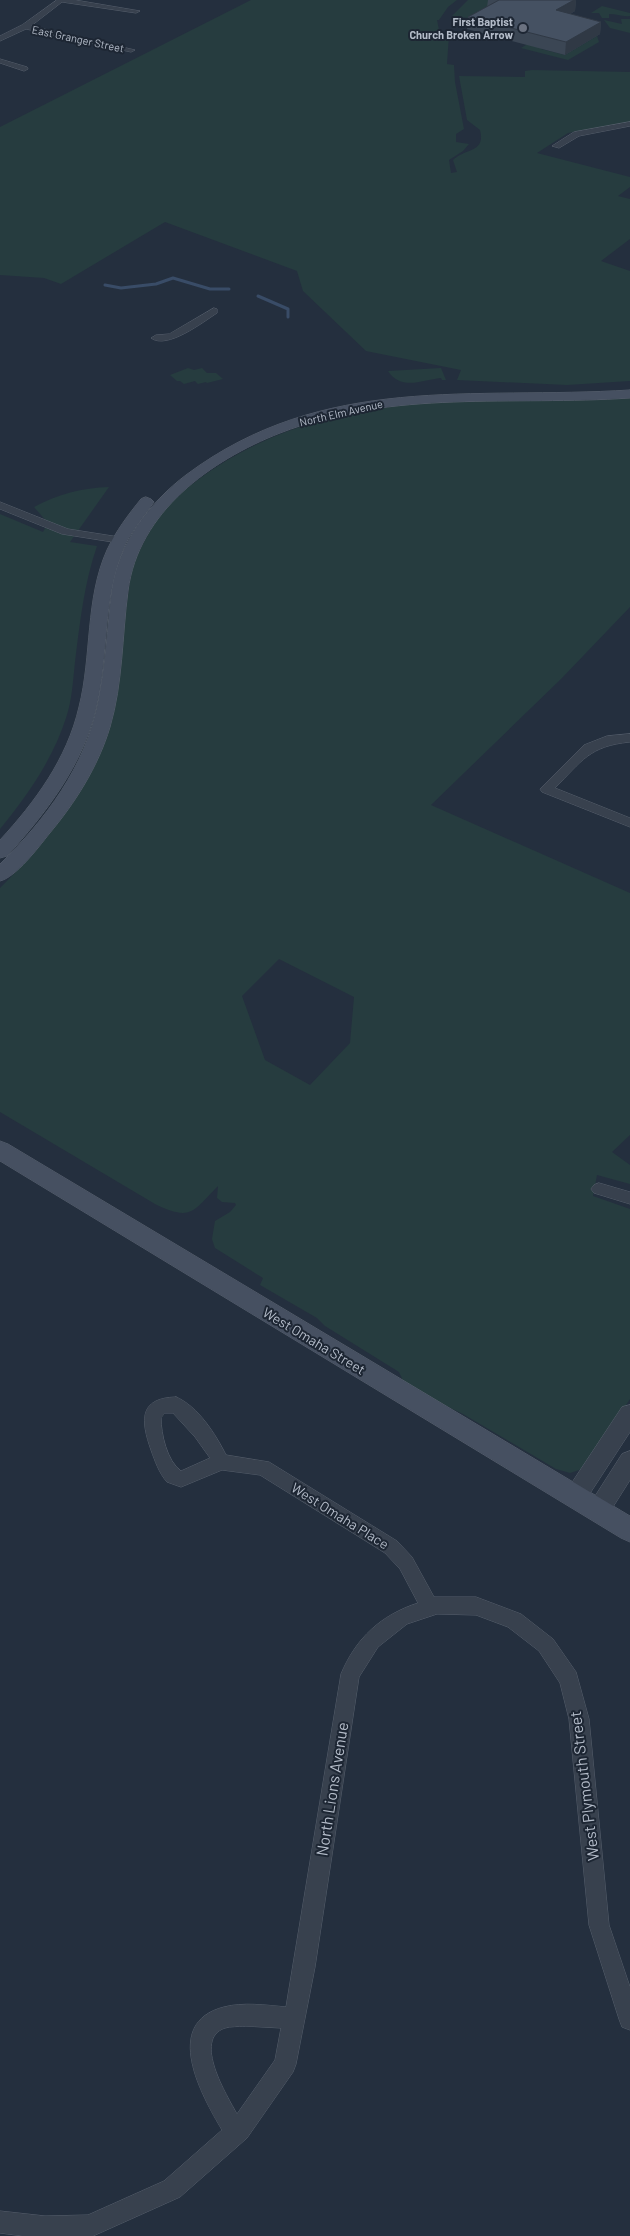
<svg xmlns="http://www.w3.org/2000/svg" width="630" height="2236" font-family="Barlow,sans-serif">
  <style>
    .green { fill: #263c3f; fill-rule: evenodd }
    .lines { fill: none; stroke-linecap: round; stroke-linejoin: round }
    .stream { stroke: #394c67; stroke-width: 3 }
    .minor-casing { stroke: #565f6c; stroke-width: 1 }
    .tertiary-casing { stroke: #565f6c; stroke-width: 1 }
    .secondary-casing { stroke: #565f6c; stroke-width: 1 }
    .minor { fill: #38414e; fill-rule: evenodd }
    .tertiary { fill: #38414e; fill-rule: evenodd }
    .secondary { fill: #465061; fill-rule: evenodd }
    .wall { fill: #3b4654 }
    .shaded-wall { fill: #303945 }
    .building { fill: #455162; stroke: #303945 }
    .worship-dot { fill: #6b7280; stroke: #1d2633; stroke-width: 2 }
    .labels { text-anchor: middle; stroke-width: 4; stroke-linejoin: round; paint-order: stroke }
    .far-poi-label { font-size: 11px; font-weight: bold; fill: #b4bcc9; stroke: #1d2633; text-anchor: end }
    .far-street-label { font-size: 11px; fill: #b4bcc9; stroke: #1d2633 }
    .street-label { font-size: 14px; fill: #b4bcc9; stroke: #1d2633 }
    .near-street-label { font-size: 16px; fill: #b4bcc9; stroke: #1d2633 }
  </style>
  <rect width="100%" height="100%" fill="#242f3e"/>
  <!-- green -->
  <g class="green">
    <path d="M251,0H457L448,7L439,20H437L440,35H449L447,64L454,65L455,82L464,129L456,134V142L469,144L463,151L449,160L451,173L457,172L453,160C465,148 486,153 480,130L467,120L459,76L525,77V71L532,70L630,72V122L568,133L537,153L630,177V187L618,196L630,199V239L601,261L630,271V381L567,385L457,380L461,370L366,351L303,291L297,271L165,222L61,284L44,278L0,275V127Z"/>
    <path d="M468,0H498L468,18L452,16Z"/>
    <path d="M602,6L630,13V16C622,17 617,14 609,14V18H602L599,13H591Z"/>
    <path d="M621,19H630V33L610,28L604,20L622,24Z"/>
    <path d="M546,33L541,49L565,55L597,36L599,42L568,60L521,48Z"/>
    <path d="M188,368L194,370L202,368L207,373H216L223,379L207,383L206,382L198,384L195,381L184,384L180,381H177L170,375Z"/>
    <path d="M441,368L446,380H442L441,378C422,380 401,391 388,371Z"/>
    <path d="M630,398V607L561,679L431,805L630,893V1135L612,1152L630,1165V1184L597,1175L593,1196L630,1209V1399L585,1468L570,1473L556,1469L463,1414L406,1387L399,1372L325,1326L317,1318L260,1285L263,1278L215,1248L212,1239L215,1221L230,1212L236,1205L235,1203L222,1202L217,1198L218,1186C193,1211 192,1222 155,1204L0,1112V888C49,839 93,786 112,717L132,565L155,521L176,497L180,496V494C244,440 315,416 397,406C412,404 427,401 442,401C505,398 566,403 630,398ZM279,959L354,997L350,1043L310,1085L265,1060L242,996Z"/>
    <path d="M109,487L70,542L97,546C84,584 80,622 75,662C73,680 72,701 66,718C53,759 27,796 0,829V514L43,532L48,523L34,507C58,494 82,488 109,487Z"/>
  </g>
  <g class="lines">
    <!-- stream -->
    <g class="stream">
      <path d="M105,285L121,288L156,284L173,278L210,289H229"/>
      <path d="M258,296L288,309V317"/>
    </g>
    <defs>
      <g id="minor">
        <path d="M57,0H75L140,11L136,13L62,2L31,26L135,50L131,52L26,29L0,41V36L22,25Z"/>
        <path d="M0,59L27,67L28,69L24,71L0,63Z"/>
        <path d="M630,122V126L579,136L559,148L552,146L574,132Z"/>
        <path d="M214,308L217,309V313C203,322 167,350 151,338L156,335L169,334Z"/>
        <path d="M0,502L68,529L119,537L124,540L119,543L62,534L0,509Z"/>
        <path d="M630,734V742C589,746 582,761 555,788L630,818V827L542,792L540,789L584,745L607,736Z"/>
        <path d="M599,1183L630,1192V1204L594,1193L591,1189L594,1185Z"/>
        <path d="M176,1397C198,1406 216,1435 226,1455L269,1462L397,1541L412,1557L434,1597H476L521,1614L553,1639L576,1672L589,1719L609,1925L630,1987V2030L622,2027L619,2019L589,1925L569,1719L560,1683L539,1651L508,1627L476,1615L437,1614L407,1624L378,1647L359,1677L315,1967L296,2064L293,2072L247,2138L180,2197L93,2236H23L0,2233V2211L45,2216L88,2215L164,2181L222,2130C202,2096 161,2023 224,2007C243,2002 265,2005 286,2007L341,1674C356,1638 381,1615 418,1603L400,1569L385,1553L260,1475L222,1470L181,1487L167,1482C159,1473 155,1461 151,1450C141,1421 138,1398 176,1397ZM165,1413H173L195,1437L210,1458L181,1471C167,1461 161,1434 161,1418ZM244,2026L281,2028L275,2060L237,2114C227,2096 192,2039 225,2028C231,2026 238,2027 244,2026Z"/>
      </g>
      <g id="tertiary">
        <path d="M630,1405V1432L583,1504L575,1507L567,1504L564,1497L567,1490L622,1407Z"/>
        <path d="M630,1451V1480L606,1518L598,1521L590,1518L587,1511L590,1504L622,1454Z"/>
      </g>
      <g id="secondary">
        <path d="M630,390V398C512,406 393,389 280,433C211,460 138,512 128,591C122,636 123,683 110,727C98,767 75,803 49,834C38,848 16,877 0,881V864C46,819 85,767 98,703C106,666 107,628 112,590C119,543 149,503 186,475C324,372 472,400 630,390Z"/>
        <path d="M146,497L151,499L154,502C143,518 130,532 123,550C102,600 109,656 96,708C83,765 46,813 7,856L0,858V840C35,802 67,759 79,707C92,656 85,599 107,550C116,531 128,515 141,499Z"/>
        <path d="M0,1141L8,1144L630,1516V1542L621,1538L0,1161Z"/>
      </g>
    </defs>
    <!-- minor casing -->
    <use href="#minor" class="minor-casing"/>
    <!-- tertiary casing -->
    <use href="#tertiary" class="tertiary-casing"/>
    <!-- secondary casing -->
    <use href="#secondary" class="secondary-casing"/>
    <!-- minor -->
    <use href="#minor" class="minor"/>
    <!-- tertiary -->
    <use href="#tertiary" class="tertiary"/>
    <!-- secondary -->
    <use href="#secondary" class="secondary"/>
  </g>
  <!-- wall -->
  <path class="wall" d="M488,0H576L575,11L570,14L601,22L600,34L565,55L467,29L468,17L487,7Z"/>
  <!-- shaded-wall -->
  <g class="shaded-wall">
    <path d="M574,0H576L575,11L555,22L556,10Z"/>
    <path d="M601,22L600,34L565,55L566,42Z"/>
  </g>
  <!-- building -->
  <path class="building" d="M499,0H574L556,10L601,22L566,42L468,17Z"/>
  <!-- markers -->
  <circle class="worship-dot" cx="523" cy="28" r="5"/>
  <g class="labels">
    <!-- far-poi labels -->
    <g class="far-poi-label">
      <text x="513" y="26">First Baptist<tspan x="513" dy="13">Church Broken Arrow</tspan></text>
    </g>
    <!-- far-street labels -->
    <g class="far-street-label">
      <text transform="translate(78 39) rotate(12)" y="4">East Granger Street</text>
      <text transform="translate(341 413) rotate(-13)" y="4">North Elm Avenue</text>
    </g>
    <!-- street labels -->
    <g class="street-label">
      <text transform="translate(314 1341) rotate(31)" y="5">West Omaha Street</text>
      <text transform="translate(340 1516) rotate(32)" y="5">West Omaha Place</text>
    </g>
    <!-- near-street labels -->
    <g class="near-street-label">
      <text transform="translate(584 1786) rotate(-97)" y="6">West Plymouth Street</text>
      <text transform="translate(332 1789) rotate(-81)" y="6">North Lions Avenue</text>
    </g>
  </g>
</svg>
